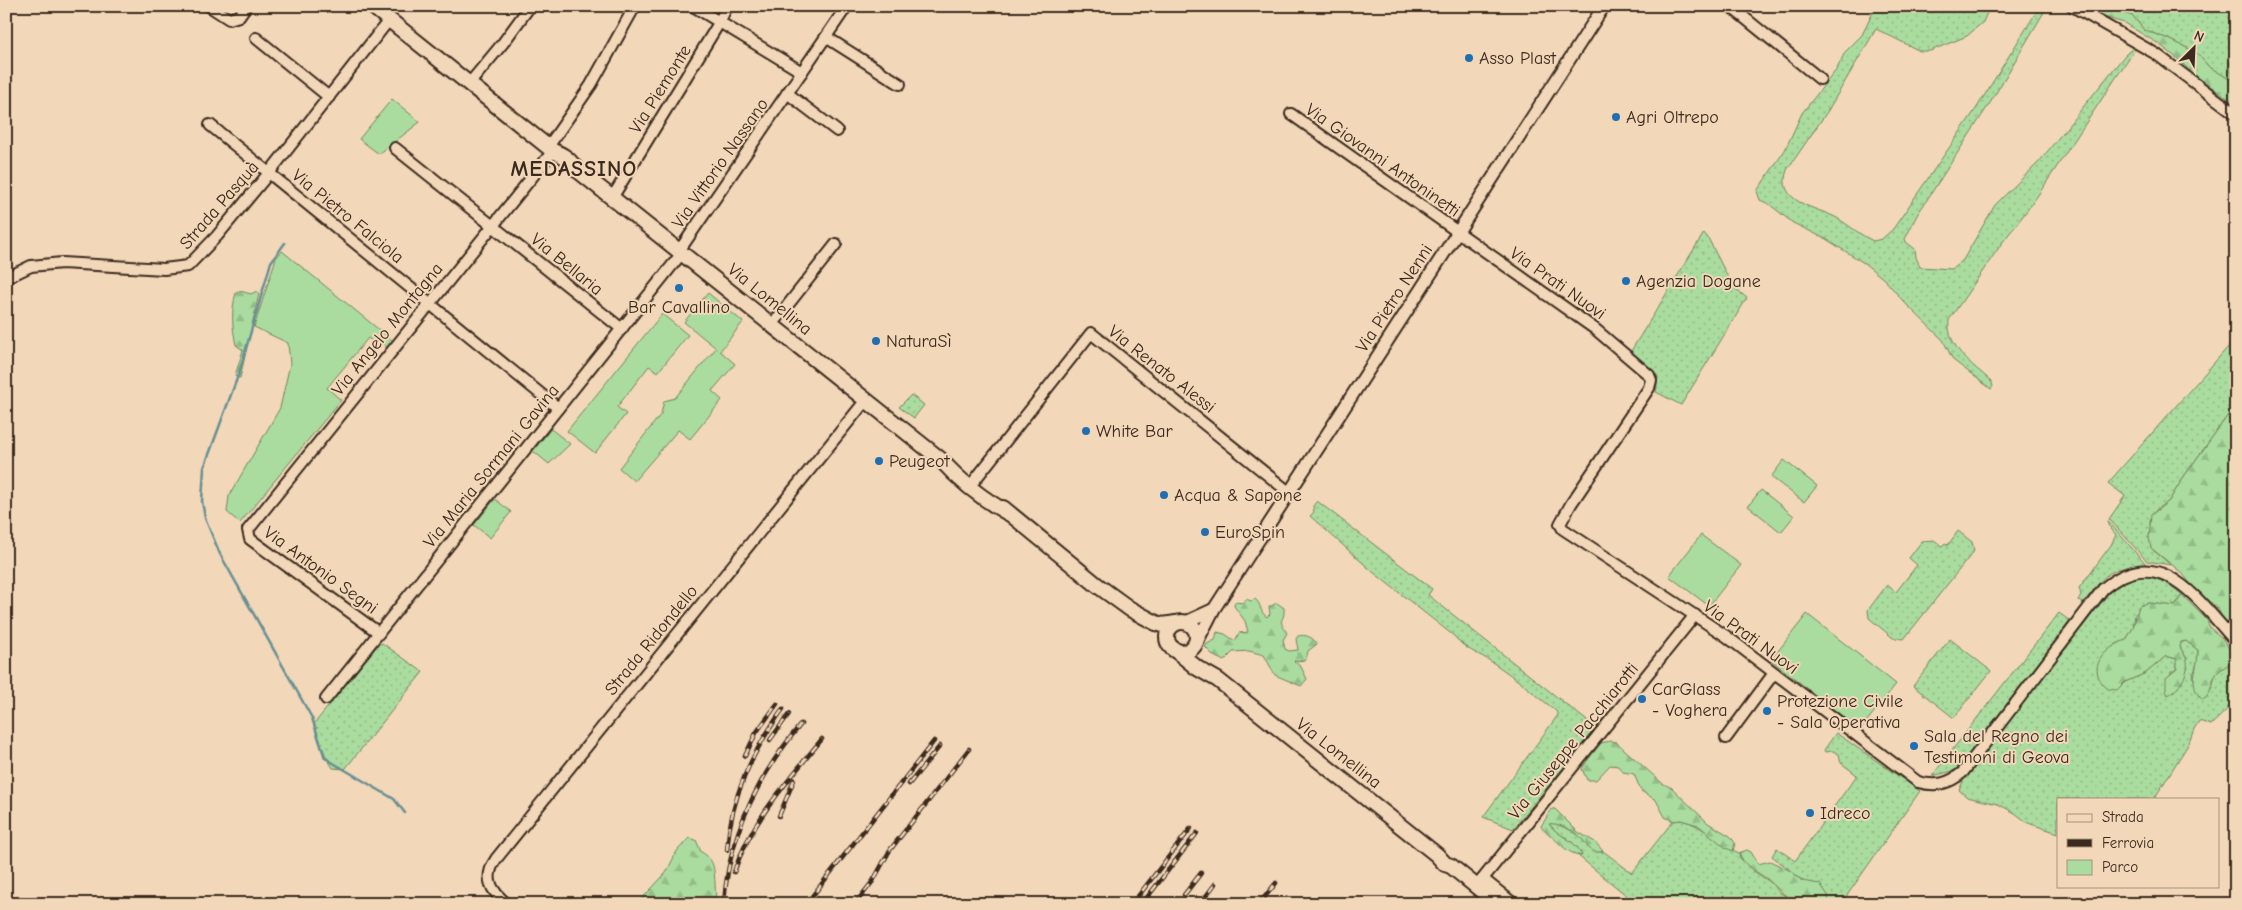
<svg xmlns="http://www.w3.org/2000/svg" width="2242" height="910" font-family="'Comic Neue',sans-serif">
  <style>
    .grass { fill: url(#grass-dots); stroke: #72835e }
    .forest { fill: url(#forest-firs); stroke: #72835e }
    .park { fill: #a9dc9e; stroke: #72835e }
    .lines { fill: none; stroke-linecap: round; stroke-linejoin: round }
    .stream { stroke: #678f93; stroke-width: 2.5 }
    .minor-casing { stroke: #3b2a1e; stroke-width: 14 }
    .tertiary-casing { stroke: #3b2a1e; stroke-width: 15 }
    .secondary-casing { stroke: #3b2a1e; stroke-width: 18 }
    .minor { stroke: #f2d7b9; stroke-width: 10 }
    .tertiary { stroke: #f2d7b9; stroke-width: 11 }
    .secondary { stroke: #f2d7b9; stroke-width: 14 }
    .rail-casing { stroke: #3b2a1e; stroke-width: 4.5 }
    .rail { stroke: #f2d7b9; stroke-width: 2.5; stroke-dasharray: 8; stroke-linecap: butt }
    .poi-dot { fill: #1f6fb2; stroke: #f2d7b9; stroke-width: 2 }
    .labels { text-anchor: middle; stroke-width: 4; stroke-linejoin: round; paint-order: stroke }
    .poi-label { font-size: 18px; fill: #3b2a1e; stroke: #f2d7b9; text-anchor: start }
    .street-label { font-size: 18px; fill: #3b2a1e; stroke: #f2d7b9 }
    .district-label { font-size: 22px; font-weight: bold; letter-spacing: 1px; fill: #3b2a1e; stroke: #f2d7b9 }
  </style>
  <defs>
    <pattern id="grass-dots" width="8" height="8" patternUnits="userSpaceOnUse" patternTransform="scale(1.25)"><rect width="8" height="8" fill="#a9dc9e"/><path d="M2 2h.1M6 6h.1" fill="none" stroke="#92bd88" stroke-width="1.8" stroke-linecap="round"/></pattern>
    <pattern id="forest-firs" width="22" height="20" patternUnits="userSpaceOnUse" patternTransform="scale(1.25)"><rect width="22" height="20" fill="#a9dc9e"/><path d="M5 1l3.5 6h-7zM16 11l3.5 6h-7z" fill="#92bd88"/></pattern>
  </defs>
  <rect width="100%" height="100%" fill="#f2d7b9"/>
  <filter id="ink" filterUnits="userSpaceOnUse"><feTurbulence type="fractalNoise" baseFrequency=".02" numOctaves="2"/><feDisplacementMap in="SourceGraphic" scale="10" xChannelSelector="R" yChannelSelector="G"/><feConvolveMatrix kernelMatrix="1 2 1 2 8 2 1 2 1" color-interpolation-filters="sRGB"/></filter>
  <g filter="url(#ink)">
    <!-- grass -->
    <g class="grass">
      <path d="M1876,6H1990L1983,22L1967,36L1930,51H1920L1876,29L1827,112L1787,170C1775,203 1817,207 1837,218C1849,225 1860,235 1873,241L1882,239L1893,229L1976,109L2037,11L2041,9L2044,12L1990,103L1917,215L1905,239L1906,242L1915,249L1916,257L1920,267L1952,269L1963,260L1995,205L2039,162L2125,55L2134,47L2135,49L2032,204L2002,243L1949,320C1946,347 1973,365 1991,381L1993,386L1991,389L1953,360L1943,340L1905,303L1885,280L1864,263L1826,239L1793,223L1769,204L1760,200L1757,191L1785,150L1802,113L1837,69L1845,52L1862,35Z"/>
      <path d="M2110,6H2211L2210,7L2226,9L2236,8V59L2230,62L2232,78L2229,79L2208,66L2197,53L2171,40L2144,30L2133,16L2122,13Z"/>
      <path d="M1704,233L1708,238L1733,287L1747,298L1681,405L1656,392L1658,376L1631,351Z"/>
      <path d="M2236,338V404L2185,475L2169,501L2156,510L2150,522L2151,531L2149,538L2153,550L2171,565L2147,561L2109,519L2125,496L2108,483Z"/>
      <path d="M911,395L924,405L914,418L899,407Z"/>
      <path d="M1317,501L1432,589L1428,595L1596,728L1513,829L1483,817L1558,715L1556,711C1536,695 1516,678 1495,664C1479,653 1466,651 1454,636L1373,572L1310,516L1314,512L1313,506Z"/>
      <path d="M2107,520L2146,564C2106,569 2106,573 2083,604L2078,600L2081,595L2079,588L2111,545L2116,535L2108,525Z"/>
      <path d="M1958,531L1972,542L1974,551L1904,639L1893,638L1869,618L1868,610L1887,585L1896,592L1917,565L1909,558L1922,541L1934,540L1942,546L1945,543L1948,545Z"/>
      <path d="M2135,576C2154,576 2168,582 2182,595L2175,606L2148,603L2135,614L2133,628L2126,640L2116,644L2112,648L2117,690L2125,682L2146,673L2166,656L2177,659V669L2171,672L2166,691L2187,659L2180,647L2181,642L2186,641L2198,650V659L2193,676L2199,697L2212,688L2215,674L2233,660L2236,662V701L2211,725L2199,721L2194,729L2189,743L2154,799H2058V833L2028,823L2015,813L1998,804L1967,797L1959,790L1964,779L2112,589L2120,581Z"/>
      <path d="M2059,613L2070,621L1960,765L1953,771L1932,776Z"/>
      <path d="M1950,639L1991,671L1954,718L1913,686Z"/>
      <path d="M382,643L423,672L345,769L333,768L326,757L314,724L378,645Z"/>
      <path d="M1836,733L1920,791L1841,904H1832L1772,856L1777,848L1795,861L1857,775L1841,763L1839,754L1833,751L1825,752L1824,750Z"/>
      <path d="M1681,820C1705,825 1717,844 1739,853L1740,858L1752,870L1770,882L1780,893L1800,904H1637L1577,855L1581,856L1578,849L1567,838L1557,833L1549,824L1553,823C1561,826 1572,830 1578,835C1587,842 1589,856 1603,851L1632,873L1673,821Z"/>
    </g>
    <!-- forest -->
    <g class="forest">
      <path d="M2089,6H2110L2122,13L2133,16L2144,30L2171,40L2197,53L2208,66L2229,79L2232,78L2230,61L2236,59V104L2193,74L2178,59L2159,44L2124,23L2107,18Z"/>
      <path d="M240,291L251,294L257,291L259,294L240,378L235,376L243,350L236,345C232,327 231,310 236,293Z"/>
      <path d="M2236,404V624L2234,625L2223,619L2218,609L2198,593L2182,573L2151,548L2149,538L2151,515L2169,501L2185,475Z"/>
      <path d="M2182,595L2207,620L2210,628L2222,638L2234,656C2231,666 2220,667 2215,676C2209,685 2213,693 2203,700C2186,686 2199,667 2198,650L2186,641L2181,642L2180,647C2182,652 2186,656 2187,661C2189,674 2179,690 2168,695L2166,691V678L2177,669V659L2166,656L2146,673L2125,682L2117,690L2108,689C2084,669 2104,648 2126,640L2133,628L2139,606L2148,603L2175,606Z"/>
      <path d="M1246,599L1251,601L1255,599C1262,604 1259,612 1267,617L1270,614L1269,607L1277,603L1284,608C1285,624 1276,616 1287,633L1283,640L1285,649L1289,651L1298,650L1296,639L1298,636C1305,634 1313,637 1317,644L1308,651L1306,660L1294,661L1301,667L1307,679L1301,686L1275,675L1264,655L1249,651L1233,652L1224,661L1214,656L1205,647L1207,644L1215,640L1217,632L1225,634L1235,641L1239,633L1248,632L1245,621L1234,606L1235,602L1244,603Z"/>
      <path d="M1610,741L1616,742L1662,783L1672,788L1708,823L1730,836L1735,843L1733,851L1726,848L1698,825L1681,820L1673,821L1665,817L1656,800L1641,791L1634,774L1623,772L1618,766L1610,765L1596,780H1587L1582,769C1588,758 1595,752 1601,743Z"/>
      <path d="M1552,809H1555L1578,832L1595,842L1603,851C1589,856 1587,842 1578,835C1573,830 1556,822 1549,824C1557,836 1578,841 1582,856C1566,853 1561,844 1550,835C1546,831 1543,831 1541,826Z"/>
      <path d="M689,838L696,840L701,852C715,859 714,870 715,883C715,891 717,896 714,904H637L666,873L677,851Z"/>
      <path d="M1747,850L1751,852L1758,864L1770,861L1791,871L1802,881L1820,884L1828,895L1829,904C1821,904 1810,906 1802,904C1787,900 1778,888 1767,879C1758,872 1743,866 1739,853Z"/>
    </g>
    <!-- park -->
    <g class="park">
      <path d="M392,99L420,122L379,154L359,139Z"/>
      <path d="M282,251L393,341L388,348L381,342L376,345L368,338L327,388L341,400L240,523L227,512L229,496L280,408L290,364L288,343L254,327L276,258Z"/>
      <path d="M708,293L743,322L720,351L735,364L712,391L722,400L690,439L678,430L634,481L619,468L661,414L664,401L675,398L716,348L684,322Z"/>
      <path d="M662,314L688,335L658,372L649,366L617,407L626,414L595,453L567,431Z"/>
      <path d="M551,429L570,444L549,464L533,451Z"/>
      <path d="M1784,460L1817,486L1804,502L1771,477Z"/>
      <path d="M1761,490L1794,516L1781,532L1748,506Z"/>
      <path d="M495,499L511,512L490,538L474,525Z"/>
      <path d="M1701,535L1741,565L1709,606L1669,576Z"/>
      <path d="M1807,614L1896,684L1860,730L1771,660Z"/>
    </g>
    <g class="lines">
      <!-- stream -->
      <path class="stream" d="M285,243L271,262L239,373L204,468L202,501L205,518L220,554L312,718L325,758L394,799L405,813"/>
      <defs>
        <g id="minor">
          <path d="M209,6L229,19L239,16L246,6"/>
          <path d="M693,6L802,72"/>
          <path d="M1730,6L1820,79"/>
          <path d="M2072,6L2156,54L2236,114"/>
          <path d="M826,37L900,84"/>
          <path d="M256,38L329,97"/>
          <path d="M469,84L503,43L530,6"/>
          <path d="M787,93L837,131"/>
          <path d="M1291,114L1595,329L1649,375L1651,380L1649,388L1571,504L1560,524L1563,529L1726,636L1918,782C1936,787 1949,784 1963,772L2103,589C2161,539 2199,602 2236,642"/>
          <path d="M210,125L558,408"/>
          <path d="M548,147L591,85L635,6"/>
          <path d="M395,148L622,329"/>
          <path d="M612,198L719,23L727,6"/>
          <path d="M679,251L847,6"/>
          <path d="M6,278L31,266L62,263L164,269L188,266L217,236L269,173L389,20"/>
          <path d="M772,325L836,244"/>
          <path d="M974,481L1091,333L1290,493"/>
          <path d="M379,633L250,539L248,530L553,151"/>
          <path d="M326,699L682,253"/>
          <path d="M1726,738L1774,673"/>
          <path d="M1483,879L1514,904"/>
          <path d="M1477,886L1695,615"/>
          <path d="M507,904C491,891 483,878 496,859L866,400"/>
        </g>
        <g id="tertiary">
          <path d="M1186,622L1212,610"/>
          <path d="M1197,642L1214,609L1604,6"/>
        </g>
        <g id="secondary">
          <path d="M372,6L553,151C564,155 569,159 576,169L940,459C960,481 982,499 1008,513"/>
          <path d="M1003,508L1097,585L1130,609L1156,623L1163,625L1176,623"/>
          <circle cx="1182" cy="637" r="15"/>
          <path d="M1174,649L1197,668L1218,680L1437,855L1445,864L1451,866L1498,904"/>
        </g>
      </defs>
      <!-- minor casing -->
      <use href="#minor" class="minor-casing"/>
      <!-- tertiary casing -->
      <use href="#tertiary" class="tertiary-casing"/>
      <!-- secondary casing -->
      <use href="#secondary" class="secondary-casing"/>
      <!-- minor -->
      <use href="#minor" class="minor"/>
      <!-- tertiary -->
      <use href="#tertiary" class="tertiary"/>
      <!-- secondary -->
      <use href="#secondary" class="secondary"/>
      <defs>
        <g id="rail">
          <path d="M770,740L789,714"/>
          <path d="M745,756L756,733L777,704"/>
          <path d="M909,784L940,746"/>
          <path d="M779,816L794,780"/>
          <path d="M727,850C731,796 752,752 783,709"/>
          <path d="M734,872C751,821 788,781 822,739"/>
          <path d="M1184,895L1201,873"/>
          <path d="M724,904C728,836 759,775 801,724"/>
          <path d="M806,904L934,741"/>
          <path d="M855,904L873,881L890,850L969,749"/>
          <path d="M1132,904L1191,828"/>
          <path d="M1142,904L1197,833"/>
          <path d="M1200,904L1215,884"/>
          <path d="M1259,904L1276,883"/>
        </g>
      </defs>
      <!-- rail casing -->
      <use href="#rail" class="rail-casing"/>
      <!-- rail -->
      <use href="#rail" class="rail"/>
    </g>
  </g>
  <!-- markers -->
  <g class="poi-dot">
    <circle cx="1469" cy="58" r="5"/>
    <circle cx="1616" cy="117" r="5"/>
    <circle cx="1626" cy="281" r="5"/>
    <circle cx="679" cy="288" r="5"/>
    <circle cx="876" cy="341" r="5"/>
    <circle cx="1086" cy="431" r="5"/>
    <circle cx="879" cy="461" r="5"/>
    <circle cx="1164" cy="495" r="5"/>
    <circle cx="1205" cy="532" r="5"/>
    <circle cx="1642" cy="699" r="5"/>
    <circle cx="1767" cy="711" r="5"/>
    <circle cx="1914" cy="746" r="5"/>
    <circle cx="1810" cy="813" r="5"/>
  </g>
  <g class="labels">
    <!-- poi labels -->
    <g class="poi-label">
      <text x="1479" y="64">Asso Plast</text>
      <text x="1626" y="123">Agri Oltrepo</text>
      <text x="1636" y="287">Agenzia Dogane</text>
      <text x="679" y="313" text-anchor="middle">Bar Cavallino</text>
      <text x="886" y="347">NaturaSì</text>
      <text x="1096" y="437">White Bar</text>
      <text x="889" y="467">Peugeot</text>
      <text x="1174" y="501">Acqua &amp; Sapone</text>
      <text x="1215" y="538">EuroSpin</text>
      <text x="1652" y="695">CarGlass<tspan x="1652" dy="21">- Voghera</tspan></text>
      <text x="1777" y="707">Protezione Civile<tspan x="1777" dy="21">- Sala Operativa</tspan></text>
      <text x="1924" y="742">Sala del Regno dei<tspan x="1924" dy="21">Testimoni di Geova</tspan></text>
      <text x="1820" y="819">Idreco</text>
    </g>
    <!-- street labels -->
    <g class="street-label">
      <text transform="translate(660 89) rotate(-58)" y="6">Via Piemonte</text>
      <text transform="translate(1383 160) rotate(35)" y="6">Via Giovanni Antoninetti</text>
      <text transform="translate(720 163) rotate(-55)" y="6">Via Vittorio Nassano</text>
      <text transform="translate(219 205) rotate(-49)" y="6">Strada Pasquà</text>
      <text transform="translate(348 216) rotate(39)" y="6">Via Pietro Falciola</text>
      <text transform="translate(567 264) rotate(39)" y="6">Via Bellaria</text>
      <text transform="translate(1558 283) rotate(35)" y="6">Via Prati Nuovi</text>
      <text transform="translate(1394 298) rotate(-57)" y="6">Via Pietro Nenni</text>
      <text transform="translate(770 299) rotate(39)" y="6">Via Lomellina</text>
      <text transform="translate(387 329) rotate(-51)" y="6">Via Angelo Montagna</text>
      <text transform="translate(1162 369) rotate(38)" y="6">Via Renato Alessi</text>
      <text transform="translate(491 466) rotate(-51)" y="6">Via Maria Sormani Gavina</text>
      <text transform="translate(321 570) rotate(36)" y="6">Via Antonio Segni</text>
      <text transform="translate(1751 637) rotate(36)" y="6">Via Prati Nuovi</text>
      <text transform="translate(651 640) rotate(-51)" y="6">Strada Ridondello</text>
      <text transform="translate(1573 741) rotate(-51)" y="6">Via Giuseppe Pacchiarotti</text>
      <text transform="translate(1339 753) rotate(38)" y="6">Via Lomellina</text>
    </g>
    <!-- district labels -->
    <g class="district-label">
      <text x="574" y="176">MEDASSINO</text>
    </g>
  </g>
  <!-- margin -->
  <rect width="2242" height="910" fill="none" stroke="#f2d7b9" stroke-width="25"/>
  <rect x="12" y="12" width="2217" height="885" fill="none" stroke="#3b2a1e" stroke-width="2" filter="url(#ink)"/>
  <!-- legend -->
  <rect x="2057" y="798" width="162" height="90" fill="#f2d7b9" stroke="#a9927b"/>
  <rect x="2067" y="814" width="25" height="8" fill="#f2d7b9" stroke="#a9927b"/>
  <text x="2102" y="822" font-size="15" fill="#3b2a1e">Strada</text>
  <rect x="2067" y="839" width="25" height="8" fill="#3b2a1e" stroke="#a9927b"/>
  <text x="2102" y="848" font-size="15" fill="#3b2a1e">Ferrovia</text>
  <rect x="2067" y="860" width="25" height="15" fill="#a9dc9e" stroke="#a9927b"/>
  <text x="2102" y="872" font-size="15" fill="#3b2a1e">Parco</text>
  <!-- north arrow -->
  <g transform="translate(2194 48) rotate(24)" stroke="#f2d7b9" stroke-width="4" paint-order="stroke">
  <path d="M0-4L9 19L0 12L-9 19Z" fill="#3b2a1e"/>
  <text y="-8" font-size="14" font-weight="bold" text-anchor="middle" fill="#3b2a1e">N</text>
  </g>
</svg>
